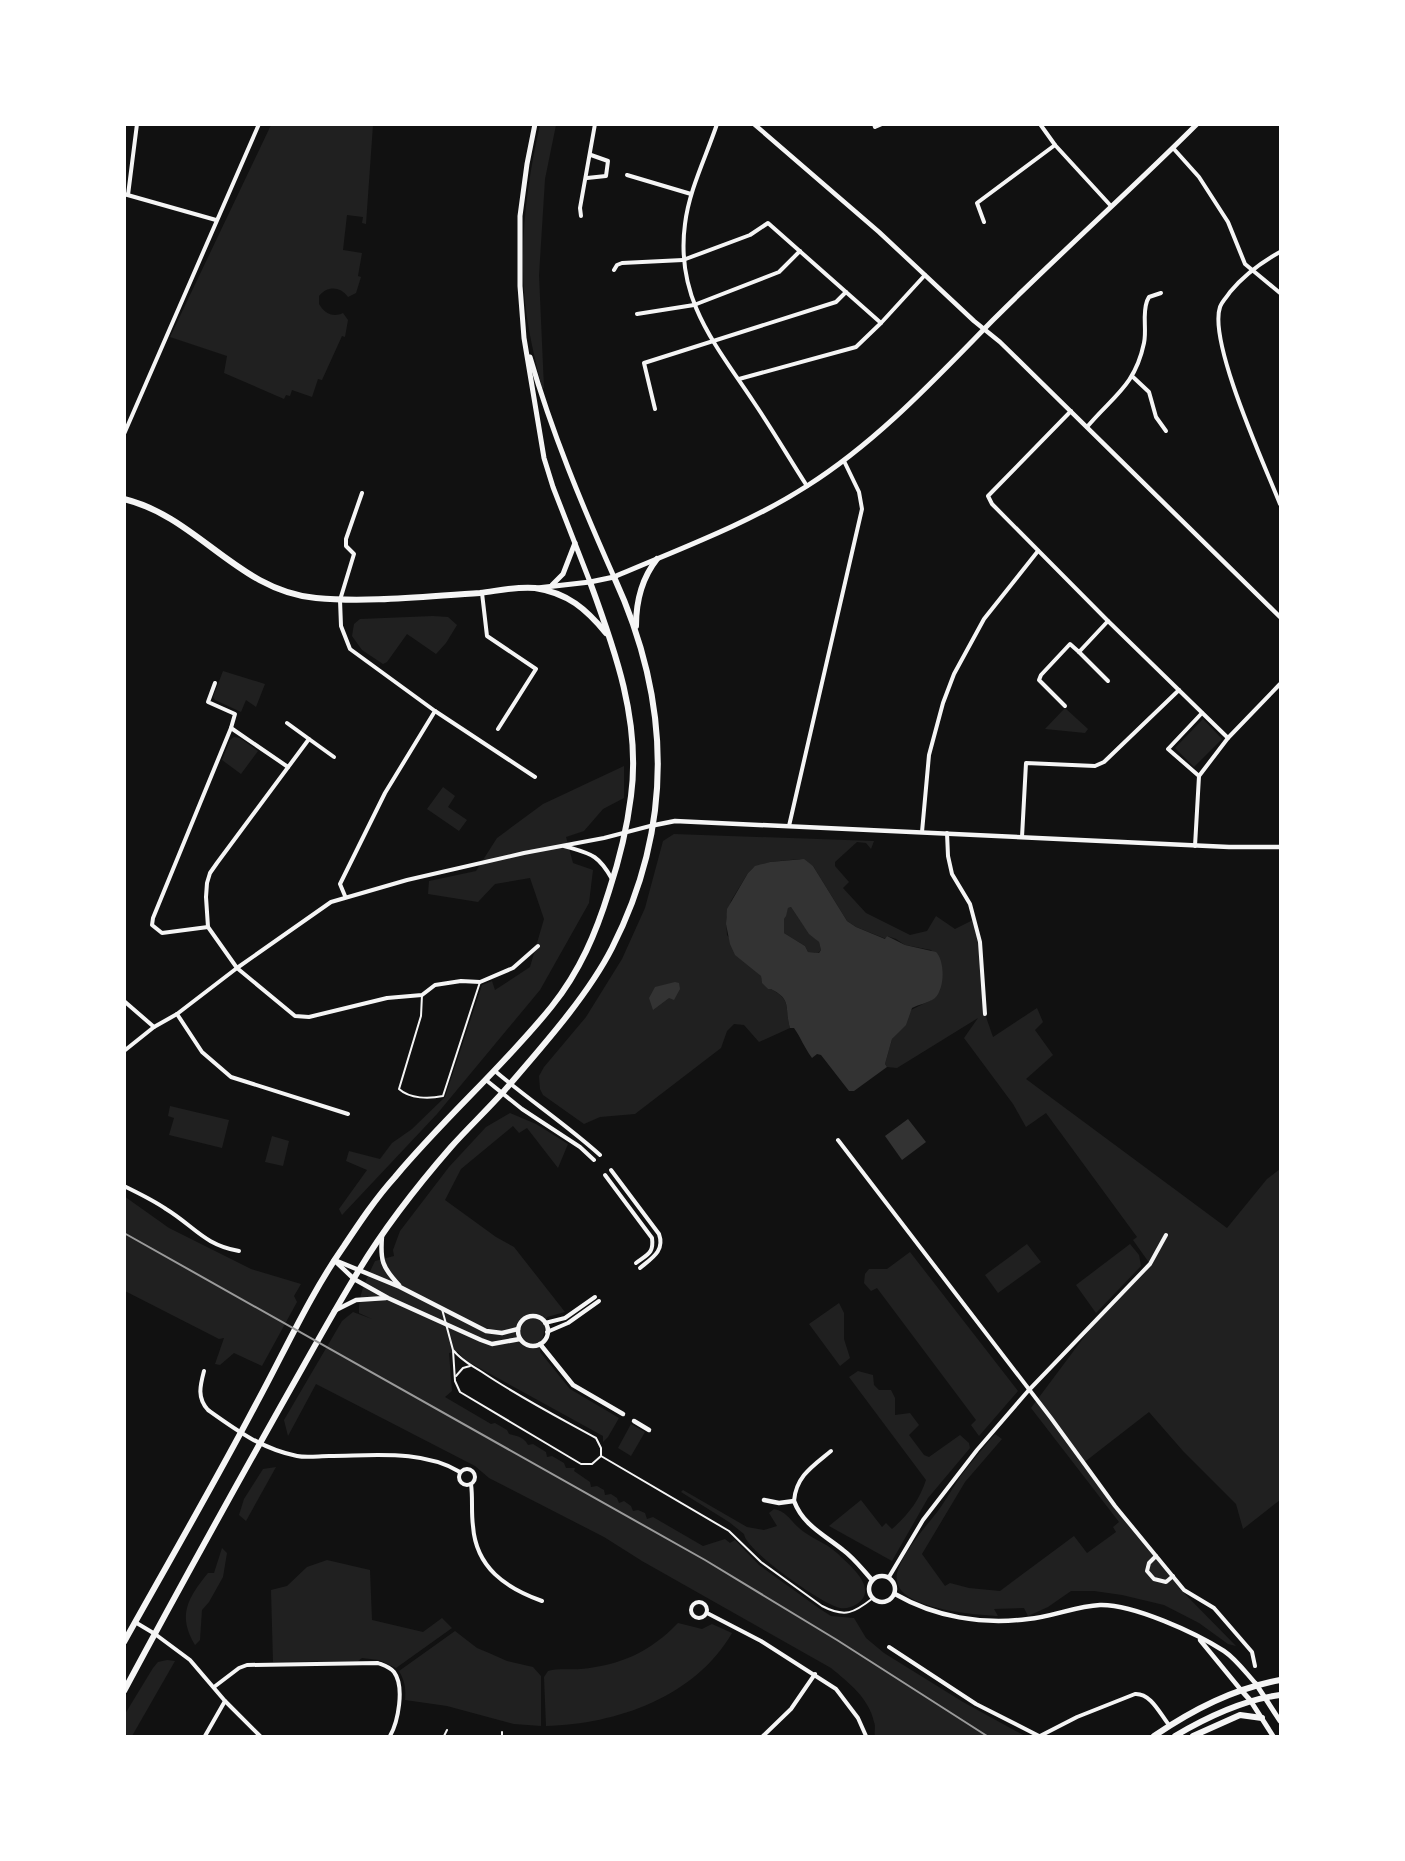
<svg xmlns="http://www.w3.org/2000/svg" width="1405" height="1861" font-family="Montserrat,sans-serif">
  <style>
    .green { fill: #202020 }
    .water { fill: #333; fill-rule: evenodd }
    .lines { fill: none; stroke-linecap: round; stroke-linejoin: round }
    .service { stroke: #f5f5f5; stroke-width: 2 }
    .minor { stroke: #f5f5f5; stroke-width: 4 }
    .tertiary { stroke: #f5f5f5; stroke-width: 4.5 }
    .secondary { stroke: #f5f5f5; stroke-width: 5 }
    .primary { stroke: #f5f5f5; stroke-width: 6 }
    .rail { stroke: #9a9a9a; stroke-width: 2 }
  </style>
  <rect width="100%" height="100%" fill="#111"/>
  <!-- green -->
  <g class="green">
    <path d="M271,125H373L366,224L362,223L363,217L347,215L343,250L362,253L358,276L361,277L356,293L348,297C340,286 327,286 319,296V304C324,313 333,318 343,313L348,320L345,337L342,336L322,380L318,379L312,397L292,390L290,396L286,395L284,399L224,373L227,356L170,337Z"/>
    <path d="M540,125H556L545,179L539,275L544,388H542C535,359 528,331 525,302C519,243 527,182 540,125Z"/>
    <path d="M433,616L448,617L457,625L446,643L436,654L407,634L387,662L383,664L362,650L352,636L354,624L360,619Z"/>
    <path d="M223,671L265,684L256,707L246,700L241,712L215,700L213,697Z"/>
    <path d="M1065,708L1088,729L1085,733L1045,729Z"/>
    <path d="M1203,719L1222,739L1194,767L1175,748Z"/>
    <path d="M234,737L240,738L258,751L241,774L222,760L230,740Z"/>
    <path d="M624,766V798L603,809L584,831L566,837L573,863L593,870L589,903L540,990L437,1114L342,1215L339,1209L367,1170L346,1161L349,1151L380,1159L392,1143L412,1129L445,1097L482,985L492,981L495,990L530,967L544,919L530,878L495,884L478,902L428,894L429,881L476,871L497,838L543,804Z"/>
    <path d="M443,787L455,796L448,807L467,820L459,831L427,809Z"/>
    <path d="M674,834L874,841L871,849L866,843L857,842L835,862V866L849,882L843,888L866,913L910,935L927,931L936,916L955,929L975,919L980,942L985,1014L993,1037L1037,1008L1043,1022L1035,1030L1053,1055L1026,1079L1227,1228L1267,1179L1280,1169V1500L1243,1529L1236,1504L1183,1451L1149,1412L1082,1464L1182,1591L1236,1646L1228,1644L1199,1623L1164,1605L1122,1595L1094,1591H1071L1048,1607L1028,1616L1024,1608L994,1609L998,1616C975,1615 910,1609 899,1587C897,1583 896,1578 897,1573C902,1554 922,1531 934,1516C944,1504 951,1490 960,1477C971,1462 983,1448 995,1434L1002,1439L965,1482L922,1554L945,1586L950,1583L969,1588L1000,1591L1074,1536L1087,1553L1116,1532L1113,1527L1119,1522L1031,1408L1096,1321L1150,1264L1133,1240L1137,1237L1046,1113L1026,1127L1013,1104L964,1038L978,1018L897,1068L887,1067L885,1064L892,1039L902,1028L911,1010L933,999L940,990L942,969L931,950L905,945L896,939L887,936L886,939L856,927L847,921L813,866L800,859L770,862L753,868L748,873L731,901L726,918L727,935L761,976L762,982L768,989H771C793,1001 784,1007 790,1028L759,1042L744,1025L734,1024L727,1031L721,1048L635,1114L600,1117L584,1124L543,1095L540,1089L539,1076L544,1067L586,1017L622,959L645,908L663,841Z"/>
    <path d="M791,907L804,926L819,942L821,950L818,953L808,952L805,946L784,933V919L788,908Z"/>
    <path d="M170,1106L229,1120L222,1148L169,1135L174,1118L168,1116Z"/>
    <path d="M510,1113L536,1124L568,1144L558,1168L527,1128L519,1133L513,1126L461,1169L445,1200L496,1237L514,1247L565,1312L547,1317L540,1352L570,1389L619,1418L608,1437L603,1442V1436L465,1360L458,1352L449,1353L452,1391L445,1397L491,1424L495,1423L507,1430L509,1434C517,1436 524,1437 528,1445L533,1444L546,1452L547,1457L552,1456L564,1463L566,1468H575L574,1471L590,1482L591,1487L597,1486L604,1490L605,1495L611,1494L617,1498L619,1503L624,1501L631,1506L633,1511L638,1510L645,1513L647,1519L653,1517L703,1546L725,1539L730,1543L735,1540L759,1565L820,1609L831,1616L854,1618L866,1638L884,1653L963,1702L1025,1736H875C874,1732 876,1726 874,1722C869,1698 848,1682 831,1668L642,1561L604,1537L489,1478L475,1466L316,1384L288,1436L284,1420L342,1321L353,1312L372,1319L359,1313C358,1294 367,1278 375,1261L394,1256L393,1250L400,1231L449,1167L486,1127Z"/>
    <path d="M272,1136L289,1141L283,1166L265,1162Z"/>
    <path d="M124,1196L169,1228L251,1269L301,1284L294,1296L297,1302L262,1366L234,1353L220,1365L215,1364L224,1338L219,1339L125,1291Z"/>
    <path d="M1027,1244L1041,1262L998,1293L985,1275Z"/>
    <path d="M1130,1244L1139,1255L1141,1266L1096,1313L1076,1285Z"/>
    <path d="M910,1252L1018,1391L979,1436L971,1425L976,1420L877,1288L871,1291L864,1283L865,1274L869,1269H887Z"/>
    <path d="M839,1303L844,1313V1339L850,1358L840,1366L809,1324Z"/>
    <path d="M858,1371L873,1375L874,1385L879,1390H891L895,1398V1415L910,1413L919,1425L909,1435L924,1455L929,1457L960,1435L969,1443L970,1448L928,1498L892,1561L829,1526L861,1500L882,1527L886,1523L892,1529C908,1515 919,1501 926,1480L849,1377Z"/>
    <path d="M631,1424L645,1432L631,1456L618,1448Z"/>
    <path d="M276,1467L246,1521L239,1515L244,1499L263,1469Z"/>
    <path d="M683,1490L747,1527L764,1530L777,1526L769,1513L774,1509C786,1511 790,1520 799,1528C810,1538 825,1542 837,1553C848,1564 880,1588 857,1604C852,1607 846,1609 840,1608C823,1605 745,1550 744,1534L729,1522L681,1492Z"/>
    <path d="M222,1548L227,1553L223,1577L209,1602L202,1610L200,1640L195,1645C177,1615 188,1598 208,1573H214Z"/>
    <path d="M327,1560L370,1570L372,1620L423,1632L442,1618L452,1628L396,1668L379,1660L362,1658L358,1661L273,1662L271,1590L287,1586L307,1567Z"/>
    <path d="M678,1623L702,1629L712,1624L732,1633C695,1697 617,1724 546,1726L544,1677L548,1671C558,1668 571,1670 581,1669C621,1665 650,1652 678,1623Z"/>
    <path d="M455,1631L477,1648L489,1653L507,1661L533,1667L541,1676V1726L514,1724L447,1706L405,1700C406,1689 405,1681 399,1671Z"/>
    <path d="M167,1660L175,1661L132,1736H125V1714L153,1668L158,1662Z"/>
  </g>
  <!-- water -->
  <g class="water">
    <path d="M804,859L813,866L847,921L856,927L885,939L887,936L905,945L936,952C945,961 945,988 935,998C929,1003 919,1004 912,1008L906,1025L892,1039L885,1064L887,1067L854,1091H849L821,1055L817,1054L812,1058C804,1047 801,1038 794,1028H790C784,1008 793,1000 771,989H768L762,983L761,976L735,955L730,944L726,924L727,909L748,873L755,866L770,862ZM791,907L809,934L819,942L821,950L819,953L808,952L805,946L784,933V919L786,916L788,908Z"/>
    <path d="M675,982L679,983L680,989L674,1000L669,998L653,1010L649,998L655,987Z"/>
    <path d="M908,1119L926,1142L902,1160L885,1136Z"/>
  </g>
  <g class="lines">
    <!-- service -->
    <g class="service">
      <path d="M422,995L421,1016L399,1089C410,1099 429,1099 443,1096L480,982"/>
      <path d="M442,1309L453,1350L455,1381L460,1392L581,1464H592L601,1456V1448L596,1438C558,1417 519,1397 482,1372C470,1364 463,1362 453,1350"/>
      <path d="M456,1376L463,1368L470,1366"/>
      <path d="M601,1456L729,1531L761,1562L822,1606C845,1618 854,1613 873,1598"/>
      <path d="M502,1732V1736"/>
      <path d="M444,1736L447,1730"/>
    </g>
    <!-- minor -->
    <g class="minor">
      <path d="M717,124C706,157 689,190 685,224C675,298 715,344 753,401C772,429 789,458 807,486"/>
      <path d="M874,124L875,127L882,124"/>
      <path d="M1040,124L1055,145L1111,206"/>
      <path d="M1173,148L1199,177L1228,222L1245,264L1280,293"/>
      <path d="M627,175L691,194"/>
      <path d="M587,178L606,176L608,161L591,155"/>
      <path d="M124,194L216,220"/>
      <path d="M128,195L137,124"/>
      <path d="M581,216L580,208L595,124"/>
      <path d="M984,222L977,203L1055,145"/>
      <path d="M1280,252C1260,263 1245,274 1230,292C1227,297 1222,301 1220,307C1208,342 1265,466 1280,504"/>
      <path d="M614,270L617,265L622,263L683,260L750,235L768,223L881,323"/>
      <path d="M637,314L694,305L779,272L800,251"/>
      <path d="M1133,377L1149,392L1156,417L1166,431"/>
      <path d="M739,379L856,347L881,323L925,275"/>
      <path d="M655,409L644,363L836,302L846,292"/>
      <path d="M1071,411L988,496L992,504L1108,621L1228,738"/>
      <path d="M1087,427C1113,396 1135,386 1144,343C1147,329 1142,315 1147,301L1149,297L1161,293"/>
      <path d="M124,434L259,124"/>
      <path d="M362,493L346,539V546L354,554L340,600L341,626L350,649L435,711L535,777"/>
      <path d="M482,593L487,636L536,669L498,729"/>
      <path d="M1079,652L1108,681"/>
      <path d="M215,683L208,702L235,714L231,728"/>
      <path d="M1065,706L1039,680L1041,675L1070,644L1079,652L1108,621"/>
      <path d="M287,723L309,739L217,863L210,873L207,883L206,897L208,927L237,968L295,1016L309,1017L387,998L422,995L435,985L461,981L480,982L513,968L538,946"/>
      <path d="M309,739L334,757"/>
      <path d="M1199,776L1168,749L1202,713"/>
      <path d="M789,826L862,509L859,492L844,461"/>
      <path d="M922,832L929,755L943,703L954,674L984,619L1038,551"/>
      <path d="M947,833L948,856L952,874L970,904L980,942L985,1014"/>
      <path d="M1022,837L1026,763L1095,766L1104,762L1179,690"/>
      <path d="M564,846C591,854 598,854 612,879"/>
      <path d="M1195,846L1199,776L1228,738L1280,684"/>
      <path d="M345,896L340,884L385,793L435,711"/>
      <path d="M208,927L162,933L152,925L153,918L231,728L288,767"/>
      <path d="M124,1001L154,1027"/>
      <path d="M177,1014L202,1052L231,1077L348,1114"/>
      <path d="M124,1051L154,1027L177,1014L237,968L331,902L407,880L524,853L604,838L654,825"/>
      <path d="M495,1071C529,1100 567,1125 600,1155"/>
      <path d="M486,1080L522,1109L580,1147L594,1160"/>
      <path d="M838,1140L1051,1418L1115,1506L1184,1590L1214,1608L1252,1652L1255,1666"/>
      <path d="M611,1170L659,1234C665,1251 652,1258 640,1268"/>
      <path d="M605,1175L652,1238C654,1253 648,1254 636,1263"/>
      <path d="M124,1186C138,1193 153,1200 166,1209C194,1226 204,1245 239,1251"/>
      <path d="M545,1323L565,1318L595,1297"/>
      <path d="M547,1332L568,1323L599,1301"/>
      <path d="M204,1371C200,1386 197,1398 208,1410C236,1430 262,1449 297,1456C307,1458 319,1456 329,1456C371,1456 422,1449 460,1472"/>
      <circle cx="467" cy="1477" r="8"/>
      <path d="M471,1484C473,1498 471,1512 473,1526C476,1568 506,1588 542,1601"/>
      <path d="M794,1501C796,1476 813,1466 831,1451"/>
      <path d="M1156,1556L1149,1563L1147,1571L1154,1579L1166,1582L1173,1576"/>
      <path d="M889,1577L923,1520L977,1450L1028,1391L1150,1264L1166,1235"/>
      <circle cx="699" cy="1610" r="8"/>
      <path d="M707,1613L761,1641L836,1689L858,1718L866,1736"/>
      <path d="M135,1622L155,1634L190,1660L225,1701L260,1736"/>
      <path d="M889,1647L976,1704L1039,1736"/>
      <path d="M214,1687L239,1668L247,1665L378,1663C383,1665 390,1667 394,1672C405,1687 398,1722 390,1736"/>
      <path d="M205,1736L225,1701"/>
      <path d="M763,1736L791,1709L815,1674"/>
      <path d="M1040,1736L1077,1717L1135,1694C1151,1693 1160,1714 1169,1725"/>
    </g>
    <!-- tertiary -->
    <g class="tertiary">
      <path d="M754,124L879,232L974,321L1000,342L1280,617"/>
      <path d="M655,825L675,821L1229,847H1280"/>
      <path d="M382,1236C380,1260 382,1267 399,1285"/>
      <path d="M334,1260L354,1279L388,1298L481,1340L492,1344L520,1339"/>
      <path d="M337,1261L400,1287L486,1331L502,1333L518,1329"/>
      <path d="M334,1311L356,1300L386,1298"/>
      <circle cx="533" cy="1331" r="15"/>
      <path d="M540,1344L573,1385L623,1414"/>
      <path d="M634,1421L649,1430"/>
      <path d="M764,1500L779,1503L794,1501C803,1525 823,1534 843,1550C854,1558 863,1570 872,1580"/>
      <circle cx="882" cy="1589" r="13"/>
      <path d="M895,1594C935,1617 982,1625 1028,1619C1052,1617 1076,1606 1100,1605C1133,1604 1196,1633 1224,1651C1236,1659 1246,1673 1256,1684"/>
      <path d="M1200,1640L1241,1690"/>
    </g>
    <!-- secondary -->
    <g class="secondary">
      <path d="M535,124L527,164L520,216V286L524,338L544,458L553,487L590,582"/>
      <path d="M530,357C552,433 582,505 614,577"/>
      <path d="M552,585L563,574L575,543"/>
      <path d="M537,588L590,582L614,577C679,549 748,524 807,486C878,441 935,379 993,320C1060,253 1130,191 1197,124"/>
      <path d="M1256,1684L1280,1721"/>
      <path d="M1241,1690L1250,1700L1273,1736"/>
    </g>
    <!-- primary -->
    <g class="primary">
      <path d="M124,499C198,517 238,591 316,598C368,603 428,596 480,593C497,591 518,586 535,588C568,593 586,609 606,633"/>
      <path d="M636,626C636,601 642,578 657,559"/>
      <path d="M124,1642C168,1563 213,1486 255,1406C284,1353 309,1296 344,1246C360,1222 376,1198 395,1177C445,1117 504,1066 552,1006C580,971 596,933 609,891C619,861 627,828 631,796C641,722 615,650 590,582"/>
      <path d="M124,1691C183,1581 243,1473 304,1365C322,1333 340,1301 359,1270C385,1227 418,1185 451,1147C468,1128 487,1110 504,1091C540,1049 587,997 612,948C675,824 671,701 614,577"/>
      <path d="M1154,1736C1194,1709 1233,1689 1280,1680"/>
      <path d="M1175,1736C1207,1717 1242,1700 1280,1695"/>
      <path d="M1193,1736L1240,1715L1262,1718"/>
    </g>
    <!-- rail -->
    <path class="rail" d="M124,1233L705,1560L837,1640L987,1736"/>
  </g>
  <!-- border -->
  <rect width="1405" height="1861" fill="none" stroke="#ffffff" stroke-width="252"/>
</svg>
